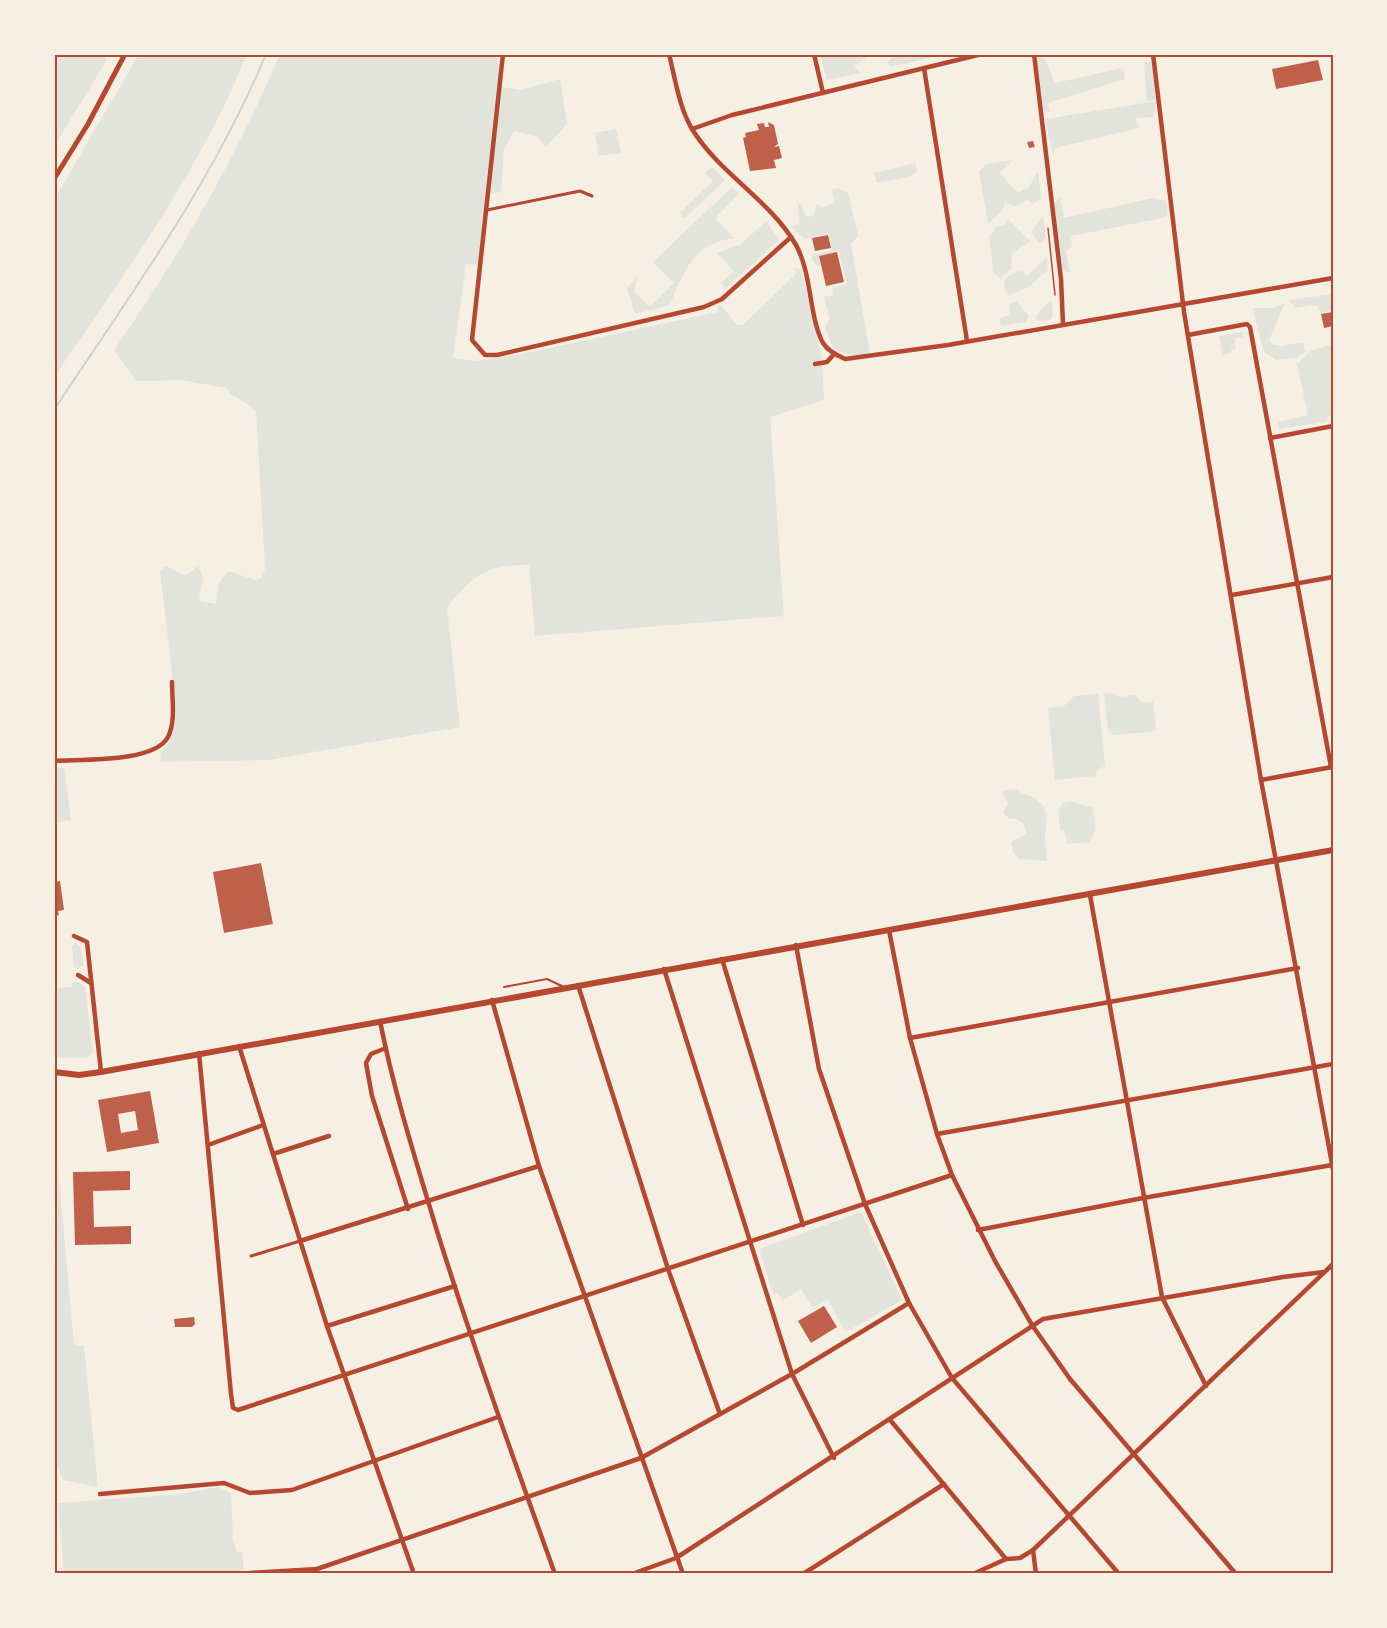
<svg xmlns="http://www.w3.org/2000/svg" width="1387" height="1628" font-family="Jost,sans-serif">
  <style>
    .green { fill: #e2e4dc }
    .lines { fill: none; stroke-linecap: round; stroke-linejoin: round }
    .stream { stroke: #c9d6d2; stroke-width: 2 }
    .building { fill: #bf614a; fill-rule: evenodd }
    .path { stroke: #b5482f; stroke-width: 1.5 }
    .service { stroke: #b5482f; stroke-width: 2 }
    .pedestrian { stroke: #b5482f; stroke-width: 3 }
    .minor { stroke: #b5482f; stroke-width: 4.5 }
    .tertiary { stroke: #b5482f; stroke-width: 5 }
    .secondary { stroke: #b5482f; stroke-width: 6 }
    .neatline { fill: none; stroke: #b5482f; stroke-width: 2 }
  </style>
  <rect width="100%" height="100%" fill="#f6efe4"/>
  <!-- green -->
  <g class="green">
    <path d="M54,54H108L104,65L54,146Z"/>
    <path d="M139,54H247C200,171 125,273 54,377V200Z"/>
    <path d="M280,54H497L501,87L520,90L560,79L567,124L546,147L538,137L514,131L504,149L501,192L489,194L482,265L466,264L453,358L475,361L521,354L718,312L717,306L721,305L737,325H743L797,273L794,268L801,269L822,358L824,400L770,417L784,616L535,636L529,565C484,565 476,574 447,607L460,727L268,760L160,762L161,752C174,738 176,726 176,708L160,571L166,566L185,576L198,566L203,577L199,601L216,604L219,583L228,571L256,580L261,578L265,569L256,410L230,393L227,388L180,380L136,381L114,350C178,259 236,157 280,54Z"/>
    <path d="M820,54H865L868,57L854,66L860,73L827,80Z"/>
    <path d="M892,54H944L891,67L887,63L894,56Z"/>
    <path d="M1036,54H1043L1055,83L1123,68L1125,79L1048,103L1050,112L1044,111Z"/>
    <path d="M1152,61L1156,100L1147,101L1144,63Z"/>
    <path d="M1157,101L1153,117L1135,118L1140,128L1055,148L1053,154L1045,119Z"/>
    <path d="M616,129L621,153L599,156L595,133Z"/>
    <path d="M1013,160L1000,173L1018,193L1028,188L1038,172L1041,198L1033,204L1027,200L1015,206L1005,203L1003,210L988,224L979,171L986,164Z"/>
    <path d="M915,163L917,172L908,177L877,183L874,173Z"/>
    <path d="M712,167L725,180L685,218L680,213L713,181L705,173Z"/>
    <path d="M732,187L739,194L715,218L734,238C693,244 684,270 670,305L635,314L627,288L637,277L634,291L650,307L674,283L653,262Z"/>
    <path d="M838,188L848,193L858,236L851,244L870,353C855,356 846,356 833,348L825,327L830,319L824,297L833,295L832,288L847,284L839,251L819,256L821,264L817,266L811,259L814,254L832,250L828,233L805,239L791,227L800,224L797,199L807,217L813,216L817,204L822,207L835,203L832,190Z"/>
    <path d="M1060,197L1064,218L1153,198L1166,201L1168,215L1163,218L1071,236L1072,247L1066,250L1070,273L1062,270L1054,204Z"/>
    <path d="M1043,216L1046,239L1039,243L1031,232Z"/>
    <path d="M1008,219L1031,241L1012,253L1011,269L1001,278L994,274L989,237L996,227L1004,225Z"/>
    <path d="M766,221L779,240L726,288L721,283L734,271L717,253L740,245Z"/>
    <path d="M1047,257L1048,270L1030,286L1008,296C999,282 1007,273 1022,271L1027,276Z"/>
    <path d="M1333,294V310L1321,313L1316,305L1295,308L1289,300Z"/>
    <path d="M1050,300L1052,302L1053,316L1050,320L1038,321L1035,317Z"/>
    <path d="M1016,301L1029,316L1026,322L1001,326L1000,318L1009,315L1010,304Z"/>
    <path d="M1285,303L1269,340L1273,345L1281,346L1303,342L1305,352L1297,358L1276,360L1264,352L1252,308H1273Z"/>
    <path d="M1243,332V337L1234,338L1236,349H1231L1232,353L1223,355L1219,336Z"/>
    <path d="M1333,344V410L1326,422L1279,429L1278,422L1308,415L1297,364L1310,351Z"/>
    <path d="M1113,693L1119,697L1135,695L1141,702H1153L1156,731L1114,735L1108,731L1104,694Z"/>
    <path d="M1098,694L1105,766L1097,770L1096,776L1055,780L1048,708L1064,706L1074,696Z"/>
    <path d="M54,768H64L71,820L54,823Z"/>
    <path d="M1017,789C1023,795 1027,794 1034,798C1052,809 1046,820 1045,836C1045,844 1047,853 1047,861L1019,859L1013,852L1011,842L1027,834L1023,823L1017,819H1010L1003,813L1008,803L1001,791Z"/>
    <path d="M1069,801L1093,808L1096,830L1089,842L1068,844L1064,830L1060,829L1058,810L1063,803Z"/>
    <path d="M75,943L81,947L83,965L78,969L74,966L72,946Z"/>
    <path d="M79,982L85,987L93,1052L87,1058H54V988L72,987V983Z"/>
    <path d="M54,1123L74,1345L84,1346L98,1487L63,1480L54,1457Z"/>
    <path d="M861,1212L902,1300L846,1332L827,1299L813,1308L801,1289L782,1301L778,1293L773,1294L759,1249Z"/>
    <path d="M218,1487L231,1493L233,1540L237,1552L242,1551L244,1574H64L58,1503L180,1494Z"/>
  </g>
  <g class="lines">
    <!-- stream -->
    <path class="stream" d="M54,410C130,295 213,182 266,54"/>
  </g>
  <!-- building -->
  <g class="building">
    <path d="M1318,60L1323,80L1276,89L1272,69Z"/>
    <path d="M768,122L774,125L778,144L774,147L779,146L782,158L774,160L776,168L750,171L743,138L746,137L745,133L759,130L757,124L764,123L765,127H769Z"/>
    <path d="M1033,141L1035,147L1029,148L1027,142Z"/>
    <path d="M828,235L831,248L815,251L812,238Z"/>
    <path d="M837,252L844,282L826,286L819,256Z"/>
    <path d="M1333,312V326L1324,328L1321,314Z"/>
    <path d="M261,863L273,924L224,933L213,872Z"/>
    <path d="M60,881L64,910L58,911L59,915L54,916V882Z"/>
    <path d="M150,1091L159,1143L107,1152L98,1100ZM135,1111L138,1130L121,1133L118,1114Z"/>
    <path d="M130,1171V1190L93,1191L94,1227L131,1226V1244L75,1245L73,1172Z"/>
    <path d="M824,1306L837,1327L811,1343L798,1321Z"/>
    <path d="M194,1317L195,1324L192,1327H175L174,1319Z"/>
  </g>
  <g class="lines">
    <!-- path -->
    <path class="path" d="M1048,228L1055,295"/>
    <!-- service -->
    <path class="service" d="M504,987L547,979L564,987"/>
    <!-- pedestrian -->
    <g class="pedestrian">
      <path d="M487,210L580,191L592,196"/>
      <path d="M251,1256L300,1241"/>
    </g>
    <!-- minor -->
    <g class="minor">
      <path d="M503,54L472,340L485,355H497L704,307L722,299L791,237"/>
      <path d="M669,54C675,78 679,107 692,129C719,173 770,200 796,245C812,274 809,317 823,343C828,351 836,355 845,359L948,345L1333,278"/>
      <path d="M814,54L823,93"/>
      <path d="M1034,54L1061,279L1063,324"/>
      <path d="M1153,54L1184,312L1261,780L1333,1169"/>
      <path d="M924,68L967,341"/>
      <path d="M692,129L732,115L982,54"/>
      <path d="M1188,335L1247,324L1250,327L1331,767"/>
      <path d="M815,364L827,362L834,354"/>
      <path d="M1270,438L1333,426"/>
      <path d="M1232,595L1333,577"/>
      <path d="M54,761C81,759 154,763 168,737C176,721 172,699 172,682"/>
      <path d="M1261,780L1332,767"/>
      <path d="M1090,895L1162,1297L1206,1386"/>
      <path d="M889,930L910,1038L937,1134L952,1175L995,1261L1032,1325L1070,1379L1236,1574"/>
      <path d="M74,936L87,942L101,1072"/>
      <path d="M796,945L819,1069L865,1204L909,1303L952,1378L1119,1574"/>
      <path d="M722,959L803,1225"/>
      <path d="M664,969L792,1374L834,1458"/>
      <path d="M78,975L91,983"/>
      <path d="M578,985L668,1269L720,1414"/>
      <path d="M492,1000L539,1166L683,1574"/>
      <path d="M380,1021C394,1092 416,1161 437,1231C473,1346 514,1460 555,1574"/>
      <path d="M910,1038L1298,968"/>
      <path d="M239,1046L327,1326L414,1574"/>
      <path d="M386,1048L371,1054L366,1063L372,1096L408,1209"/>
      <path d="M199,1053L231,1394L233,1408L238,1410L952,1175"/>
      <path d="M937,1134L1333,1064"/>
      <path d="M208,1145L263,1125"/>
      <path d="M273,1154L329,1136"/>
      <path d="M978,1230L1143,1198L1332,1165"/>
      <path d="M300,1241L539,1166"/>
      <path d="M327,1326L455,1286"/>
      <path d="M891,1421L1006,1559"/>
      <path d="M100,1494L224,1483L250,1493L292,1490L498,1417"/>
      <path d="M1033,1550L1036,1574"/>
      <path d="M250,1573L317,1569L641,1458L792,1374L909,1303"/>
      <path d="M632,1574L676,1558L1043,1319L1283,1277L1324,1272"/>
      <path d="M803,1574L944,1484"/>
      <path d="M973,1574L1006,1559L1020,1558L1033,1550L1333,1264"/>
    </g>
    <!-- tertiary -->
    <path class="tertiary" d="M54,179L88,124L125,54"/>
    <!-- secondary -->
    <path class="secondary" d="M54,1072L79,1075L101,1072L1333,850"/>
  </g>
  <!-- border -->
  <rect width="1387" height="1628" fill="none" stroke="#f6efe4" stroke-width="111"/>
  <rect x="56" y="56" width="1276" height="1516" class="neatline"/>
</svg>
